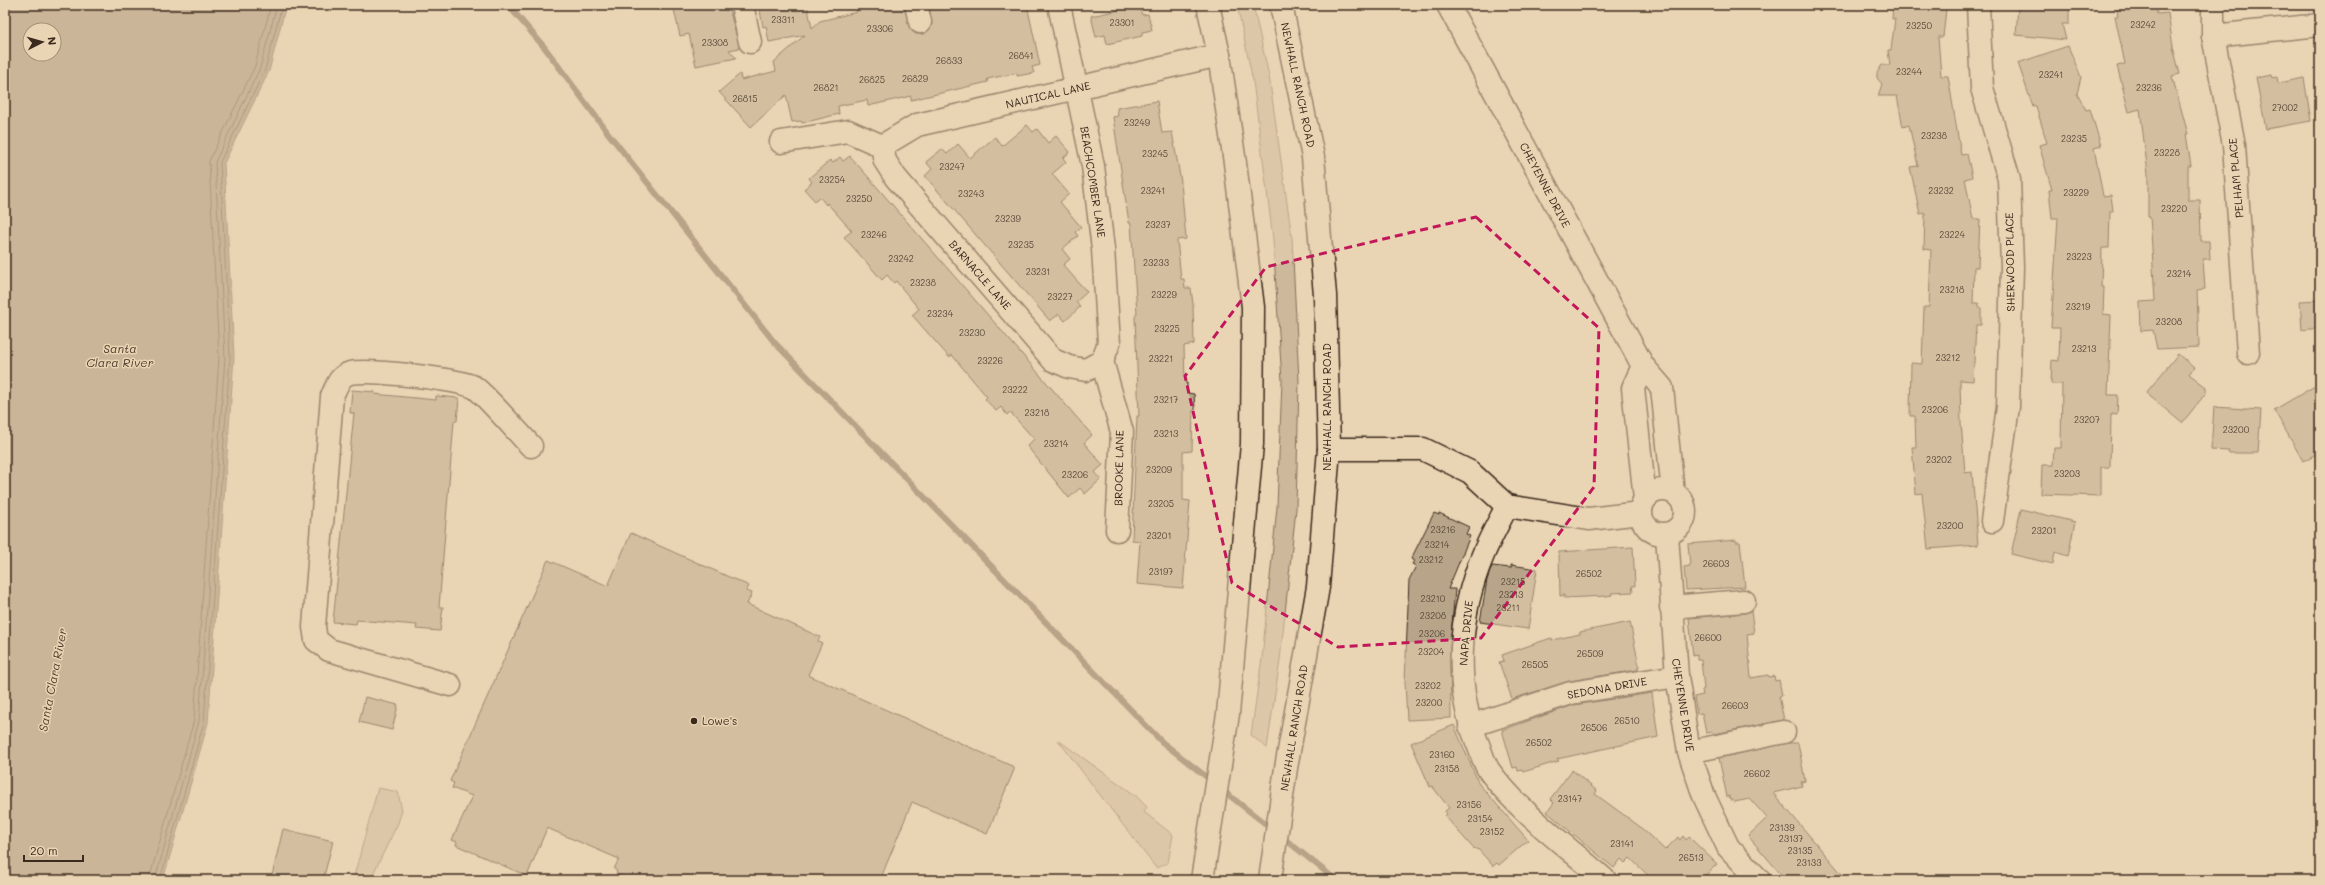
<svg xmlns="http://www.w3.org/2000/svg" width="2325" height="885" font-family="Mali,sans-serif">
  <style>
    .green { fill: #cdb89b; stroke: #84715c }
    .water { fill: #a59178; stroke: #7b6854; fill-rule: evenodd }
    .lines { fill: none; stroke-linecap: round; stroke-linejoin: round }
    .shore { stroke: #655342; stroke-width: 1 }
    .stream { stroke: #7b6854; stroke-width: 6 }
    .building { fill: #b8a589; stroke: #3b2a1e }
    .minor-casing { stroke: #3b2a1e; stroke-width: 25 }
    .major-casing { stroke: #3b2a1e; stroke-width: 25 }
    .minor { stroke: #e9d4b3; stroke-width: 22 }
    .major { stroke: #e9d4b3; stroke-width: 22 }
    .marked { fill: none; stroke: #c2185b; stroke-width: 3; stroke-dasharray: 8 5; stroke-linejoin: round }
    .poi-dot { fill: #3b2a1e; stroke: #e9d4b3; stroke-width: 1.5 }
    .labels { text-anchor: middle; stroke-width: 3; stroke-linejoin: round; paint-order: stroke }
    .number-label { font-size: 9px; fill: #5a4939 }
    .street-label { font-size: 11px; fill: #3b2a1e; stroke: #e9d4b3 }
    .poi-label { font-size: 11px; fill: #3b2a1e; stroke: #e9d4b3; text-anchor: start }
    .water-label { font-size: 12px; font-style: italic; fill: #503f30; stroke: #e9d4b3 }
  </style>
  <rect width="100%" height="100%" fill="#e9d4b3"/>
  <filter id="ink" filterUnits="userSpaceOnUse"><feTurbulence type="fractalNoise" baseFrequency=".025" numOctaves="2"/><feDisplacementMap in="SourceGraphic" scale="8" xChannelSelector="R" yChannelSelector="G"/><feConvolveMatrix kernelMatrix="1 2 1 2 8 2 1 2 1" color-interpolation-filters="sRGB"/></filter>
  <g filter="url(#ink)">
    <!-- green -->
    <g class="green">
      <path d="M1237,5H1253L1269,76L1292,238L1299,381L1296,509L1280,660L1267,748L1251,735L1262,658L1277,507L1282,381L1273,239L1253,81Z"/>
      <path d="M1058,740L1135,795L1147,807L1144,812L1173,835L1168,863L1156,868Z"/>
      <path d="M378,788L398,792L402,811L398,823L370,880H353Z"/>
    </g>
    <!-- water -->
    <path class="water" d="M5,5H286L269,71L224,163L234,357L208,723L163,880H5ZM30,30H54V54H30Z"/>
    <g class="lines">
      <!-- shore -->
      <g class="shore">
        <path d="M149,880L194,720L219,357L209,161L255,66L271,5"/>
        <path d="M155,880L199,721L225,357L215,162L260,68L277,5"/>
        <path d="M160,880L204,722L230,357L220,162L265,70L282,5"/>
      </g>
      <!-- stream -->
      <g class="stream">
        <path d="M508,5L545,48L608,133L775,343L1162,742L1213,782"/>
        <path d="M1221,789L1272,829"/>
        <path d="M1281,836L1336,880"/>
      </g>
    </g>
    <!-- building -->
    <g class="building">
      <path d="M673,5H728L740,48L729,50L736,58L696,66L689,34L680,36Z"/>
      <path d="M759,5H807L812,28L820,21L857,12L855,5H904L911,30L916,34H922L928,31L932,25L929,5H1027L1040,65L1032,67L1034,73L1017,76V73L987,79L988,82L911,100V96L868,106L867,100L838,106L839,114L802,123L801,121L792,122L786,95L751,127L719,92L740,74L741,80L776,71L774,62L805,35L769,42L766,26L763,27Z"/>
      <path d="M1893,5H1935V8L1946,9L1943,37H1938L1941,76H1948L1961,155L1967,154L1972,177L1965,179L1973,219H1980L1978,267H1974L1973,303H1979V308H1981V325H1976L1973,381L1960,380L1961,422L1965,473L1972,472L1978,545L1928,549L1922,493L1916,494L1912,447H1916L1915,416H1910L1911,363L1922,364L1924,307H1929L1931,250L1924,249L1925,213L1920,214L1910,167L1918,166L1909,125L1903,127L1897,96H1878L1882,84L1877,78V73L1882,65H1890L1888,50H1891L1895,19H1892Z"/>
      <path d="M2029,5H2069V24H2062L2066,40L2016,35L2018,6L2028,7Z"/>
      <path d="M2116,5H2156L2157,14L2168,13L2173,47L2180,74L2172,76L2188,134H2186L2191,166H2188V200H2200L2201,241H2209L2210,259H2203L2205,289L2197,290L2199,347L2157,349L2153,330L2141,331L2140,302L2155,301L2151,231L2150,217H2148V174L2140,109L2129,112L2117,66L2125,64L2115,16H2118Z"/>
      <path d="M1139,6L1142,15L1148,14L1152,30L1142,32V36L1107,44L1105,35L1096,37L1091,16Z"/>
      <path d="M2068,46L2081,77L2077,94L2086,110L2090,109L2101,146L2094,148L2103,196L2111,195L2113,211H2110L2109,248H2102L2101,287H2104L2103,314L2111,315L2108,395H2118L2117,415L2111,414L2110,467H2101V496L2041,494L2042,465H2053L2054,448H2061L2062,384H2051L2052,360L2059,361L2060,328H2051L2058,218H2052L2049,190H2052L2039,145L2047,143L2036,106L2033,107L2018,63Z"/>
      <path d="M2272,75L2273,78L2277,77L2278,83L2304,78L2311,121L2266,129L2256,78Z"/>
      <path d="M1157,101L1162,133L1172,132L1181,182L1186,239L1177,240L1181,279H1184L1185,288H1191L1193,305L1194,344L1184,346L1185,383H1187V393L1194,394L1195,410H1193L1192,451L1183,452V500L1190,501L1183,588L1137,584L1140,541L1132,540L1137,416H1139L1135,317L1137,313L1131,223H1129L1113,117L1118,116L1117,108Z"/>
      <path d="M1027,125L1033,132L1037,129L1048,143L1056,136L1070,152L1063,158L1066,162L1052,174L1069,194L1060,202L1081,227L1075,232L1078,236L1062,249L1070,259L1063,265L1087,292L1076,302L1080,307L1065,321L1059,314L1050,321L925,176L932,169L926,162L942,149L947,154L958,144L970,158L995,137L1002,146Z"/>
      <path d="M850,156L1092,435L1084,443L1103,465L1095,472L1101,479L1085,494L1080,488L1069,498L1027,446L1034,439L1010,412L1007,415L1001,407L996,411L985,399L987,397L952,355L949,357L912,315L919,309L896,281L894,283L887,275L882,280L844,237L852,231L827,203L826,205L820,197L815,201L804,189L812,182L809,178L830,160L833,163L840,157L843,161Z"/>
      <path d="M2320,300V328L2302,330L2300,301Z"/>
      <path d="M2178,354L2194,368L2189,374L2206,387V393L2182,423L2146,393Z"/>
      <path d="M2320,383V452L2303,461L2274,410Z"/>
      <path d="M352,390L375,392L374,394L436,400V396L459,398L457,421H454L439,607H443L440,631L416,629L417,625L357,620L356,624L333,622L354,413H350Z"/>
      <path d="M2214,407L2261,410L2258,453H2228L2229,451L2211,450Z"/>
      <path d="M2021,509L2075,522L2068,556L2055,552L2053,564L2011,554Z"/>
      <path d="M1434,513L1439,515V513L1469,527L1466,534L1470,536L1448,589H1455L1450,648L1451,718L1407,720L1405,682L1409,580L1416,566L1412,564L1414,561L1411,559Z"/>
      <path d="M631,533L749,586L746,591L752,593L747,604L820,637L818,641L822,643L808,675L1014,767V770L987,834L912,802L880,880H629L616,874L617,871L614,869L619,859L547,828L527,876L456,845L457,842L452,840L472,796L452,788L454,783L450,781L548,560L608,586Z"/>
      <path d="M1736,540V542H1740L1745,587L1686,590L1684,567L1690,566L1688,544Z"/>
      <path d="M1633,547L1635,586H1632L1633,592L1611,593L1612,595L1606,596L1564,598V595L1560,596L1559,552Z"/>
      <path d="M1511,565L1537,569L1528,629L1480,622L1487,580L1492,566L1511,568Z"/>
      <path d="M1751,611L1754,633L1747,634L1751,678L1768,675L1769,677L1774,676L1775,681L1779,680L1782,696H1779L1784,720L1714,734L1713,732L1706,733L1702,713L1697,714L1694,697L1703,695L1702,690L1704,689L1701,660H1697V655L1693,656L1689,618L1745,613Z"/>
      <path d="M1630,622L1639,666L1637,670L1569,681L1512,699L1499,662L1504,661L1502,655L1551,638L1552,640L1580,634V632Z"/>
      <path d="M1652,693L1658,737L1557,759L1559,761L1523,772L1522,770L1518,771L1517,767L1513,768L1502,730L1574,705Z"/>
      <path d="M365,697L398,705L392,730L359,722Z"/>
      <path d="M1454,725L1479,784L1528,840L1499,865L1497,863L1493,866L1479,850L1473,848L1445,816L1447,814L1445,811L1449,808L1432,786L1430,787L1411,743Z"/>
      <path d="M1788,743H1798L1805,781L1801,782L1802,786L1773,793L1847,880H1786L1748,836L1767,818L1750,799L1734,802L1733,800H1730L1729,796L1727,797L1719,758Z"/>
      <path d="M1572,770L1597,791L1595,794L1639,826L1665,850L1678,837L1680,840L1683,836L1686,840L1689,837L1717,864L1701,880H1653L1630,858L1625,863L1621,859L1614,868L1547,812L1554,803L1550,799Z"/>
      <path d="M283,829L333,841L323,880H271Z"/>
    </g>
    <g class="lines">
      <defs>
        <g id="minor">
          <path d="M742,5L750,42"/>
          <path d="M916,5L920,22"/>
          <path d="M1059,5L1093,166L1103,249L1109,343L1102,361"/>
          <path d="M1448,5L1643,366L1662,388L1673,492"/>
          <path d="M1978,5L1982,88L2009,179L2012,267L2008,407L1992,521"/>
          <path d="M2213,5V36L2234,145L2248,353"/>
          <path d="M2213,36L2320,25"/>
          <path d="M781,142L848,131L882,146"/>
          <path d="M882,146L917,125L1219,55"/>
          <path d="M882,146L885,161L896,178L1053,360L1069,367L1086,370L1102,361"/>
          <path d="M1102,361L1122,432L1117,530"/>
          <path d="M1643,366L1633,388L1645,499"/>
          <path d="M1329,449H1423L1470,472L1507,506L1589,519L1640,513"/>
          <circle cx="1663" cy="512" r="22"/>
          <path d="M1507,506C1499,522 1490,538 1483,555C1459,612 1453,684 1477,742C1481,751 1484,764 1490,772C1522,815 1566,845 1605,880"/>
          <path d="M1667,535L1677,676L1689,752L1704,796L1728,847L1759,880"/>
          <path d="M1671,607L1744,601"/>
          <path d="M450,685L329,650L316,640L314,627L332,396C337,386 339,376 350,373C369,369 457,379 474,387C482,391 521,436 531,446"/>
          <path d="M1470,726L1571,693L1677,676"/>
          <path d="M1689,752L1784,732"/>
        </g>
        <g id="major">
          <path d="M1202,880L1228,714L1252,444L1253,307L1235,163L1219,55L1208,5"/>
          <path d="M1270,880L1286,768L1318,587L1329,449L1325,295L1313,157L1281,5"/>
        </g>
      </defs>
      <!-- minor casing -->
      <use href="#minor" class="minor-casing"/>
      <!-- major casing -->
      <use href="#major" class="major-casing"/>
      <!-- minor -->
      <use href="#minor" class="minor"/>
      <!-- major -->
      <use href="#major" class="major"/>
    </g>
  </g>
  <!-- marked area -->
  <path d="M0 0H2325V885H0ZM1476,217L1599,328L1594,487L1481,638L1338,647L1232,583L1185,376L1266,267Z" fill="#e9d4b3" fill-opacity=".55" fill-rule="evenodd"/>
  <path class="marked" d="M1476,217L1599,328L1594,487L1481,638L1338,647L1232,583L1185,376L1266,267Z"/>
  <!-- markers -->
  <circle class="poi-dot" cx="694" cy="721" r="4"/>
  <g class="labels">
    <!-- number labels -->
    <g class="number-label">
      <text x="783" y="23">23311</text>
      <text x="1122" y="26">23301</text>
      <text x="2143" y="28">23242</text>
      <text x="1919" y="29">23250</text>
      <text x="880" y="32">23306</text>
      <text x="715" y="46">23308</text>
      <text x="1021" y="59">26841</text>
      <text x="949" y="64">26833</text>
      <text x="1909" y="75">23244</text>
      <text x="2051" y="78">23241</text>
      <text x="915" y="82">26829</text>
      <text x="872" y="83">26825</text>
      <text x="826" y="91">26821</text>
      <text x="2149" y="91">23236</text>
      <text x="745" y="102">26815</text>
      <text x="2285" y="111">27002</text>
      <text x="1137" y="126">23249</text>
      <text x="1934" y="139">23238</text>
      <text x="2074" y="142">23235</text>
      <text x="2167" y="156">23228</text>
      <text x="1155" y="157">23245</text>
      <text x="952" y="170">23247</text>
      <text x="832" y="183">23254</text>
      <text x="1153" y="194">23241</text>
      <text x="1941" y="194">23232</text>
      <text x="2076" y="196">23229</text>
      <text x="971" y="197">23243</text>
      <text x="859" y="202">23250</text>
      <text x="2174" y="212">23220</text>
      <text x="1008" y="222">23239</text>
      <text x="1158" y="228">23237</text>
      <text x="874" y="238">23246</text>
      <text x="1952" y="238">23224</text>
      <text x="1021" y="248">23235</text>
      <text x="2079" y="260">23223</text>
      <text x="901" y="262">23242</text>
      <text x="1156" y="266">23233</text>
      <text x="1038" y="275">23231</text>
      <text x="2179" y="277">23214</text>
      <text x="923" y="286">23238</text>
      <text x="1952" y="293">23218</text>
      <text x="1164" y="298">23229</text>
      <text x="1060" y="300">23227</text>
      <text x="2078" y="310">23219</text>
      <text x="940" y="317">23234</text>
      <text x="2169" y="325">23208</text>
      <text x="1167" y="332">23225</text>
      <text x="972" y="336">23230</text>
      <text x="2084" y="352">23213</text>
      <text x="1948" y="361">23212</text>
      <text x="1161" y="362">23221</text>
      <text x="990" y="364">23226</text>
      <text x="1015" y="393">23222</text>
      <text x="1166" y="403">23217</text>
      <text x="1935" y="413">23206</text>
      <text x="1037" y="416">23218</text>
      <text x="2087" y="423">23207</text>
      <text x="2236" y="433">23200</text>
      <text x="1166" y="437">23213</text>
      <text x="1056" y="447">23214</text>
      <text x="1939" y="463">23202</text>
      <text x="1159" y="473">23209</text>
      <text x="2067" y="477">23203</text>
      <text x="1075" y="478">23206</text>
      <text x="1161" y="507">23205</text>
      <text x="1950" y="529">23200</text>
      <text x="1443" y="533">23216</text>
      <text x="2044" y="534">23201</text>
      <text x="1159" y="539">23201</text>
      <text x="1437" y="548">23214</text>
      <text x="1431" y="563">23212</text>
      <text x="1716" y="567">26603</text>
      <text x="1161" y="575">23197</text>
      <text x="1589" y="577">26502</text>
      <text x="1513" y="585">23215</text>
      <text x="1511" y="598">23213</text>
      <text x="1433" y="602">23210</text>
      <text x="1508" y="611">23211</text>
      <text x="1433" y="619">23208</text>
      <text x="1432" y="637">23206</text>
      <text x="1708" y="641">26600</text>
      <text x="1431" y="655">23204</text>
      <text x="1590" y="657">26509</text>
      <text x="1535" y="668">26505</text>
      <text x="1428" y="689">23202</text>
      <text x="1429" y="706">23200</text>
      <text x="1735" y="709">26603</text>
      <text x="1627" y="724">26510</text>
      <text x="1594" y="731">26506</text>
      <text x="1539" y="746">26502</text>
      <text x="1442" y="758">23160</text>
      <text x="1447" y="772">23158</text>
      <text x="1757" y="777">26602</text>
      <text x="1570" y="802">23147</text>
      <text x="1469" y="808">23156</text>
      <text x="1480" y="822">23154</text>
      <text x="1782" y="831">23139</text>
      <text x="1492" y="835">23152</text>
      <text x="1791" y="842">23137</text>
      <text x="1622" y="847">23141</text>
      <text x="1800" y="854">23135</text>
      <text x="1691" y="861">26513</text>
      <text x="1809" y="866">23133</text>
    </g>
    <!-- street labels -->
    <g class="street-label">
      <text transform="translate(1298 85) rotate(78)" y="4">NEWHALL RANCH ROAD</text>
      <text transform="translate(1048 95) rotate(-13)" y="4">NAUTICAL LANE</text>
      <text transform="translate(2236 178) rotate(-95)" y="4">PELHAM PLACE</text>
      <text transform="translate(1093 182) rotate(81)" y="4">BEACHCOMBER LANE</text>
      <text transform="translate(1545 185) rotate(62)" y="4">CHEYENNE DRIVE</text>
      <text transform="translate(2010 262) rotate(-91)" y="4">SHERWOOD PLACE</text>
      <text transform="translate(980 275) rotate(49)" y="4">BARNACLE LANE</text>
      <text transform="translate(1327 407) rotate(-90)" y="4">NEWHALL RANCH ROAD</text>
      <text transform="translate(1119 468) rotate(-89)" y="4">BROOKE LANE</text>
      <text transform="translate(1466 633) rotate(-85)" y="4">NAPA DRIVE</text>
      <text transform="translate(1607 688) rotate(-10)" y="4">SEDONA DRIVE</text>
      <text transform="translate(1683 705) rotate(81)" y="4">CHEYENNE DRIVE</text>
      <text transform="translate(1294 728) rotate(-81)" y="4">NEWHALL RANCH ROAD</text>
    </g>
    <!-- poi labels -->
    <g class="poi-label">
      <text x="702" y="725">Lowe's</text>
    </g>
    <!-- water labels -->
    <g class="water-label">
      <text x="120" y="353">Santa<tspan x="120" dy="14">Clara River</tspan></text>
      <text transform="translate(53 680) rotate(-79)" y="4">Santa Clara River</text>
    </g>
  </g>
  <!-- margin -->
  <rect width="2325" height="885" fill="none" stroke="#e9d4b3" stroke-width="20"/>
  <rect x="10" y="10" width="2305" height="865" fill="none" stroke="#3b2a1e" stroke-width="1.5" filter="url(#ink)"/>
  <!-- north arrow -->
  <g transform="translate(42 42) rotate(84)"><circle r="19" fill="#e9d4b3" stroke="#a39077"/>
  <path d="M0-3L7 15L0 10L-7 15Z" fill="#3b2a1e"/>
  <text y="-6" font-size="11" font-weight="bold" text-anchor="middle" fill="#3b2a1e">N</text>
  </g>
  <!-- scale -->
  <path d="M24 855v6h59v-6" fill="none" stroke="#3b2a1e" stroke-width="2"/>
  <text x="30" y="855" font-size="12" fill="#3b2a1e" stroke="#e9d4b3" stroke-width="3" paint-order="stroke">20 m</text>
</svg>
